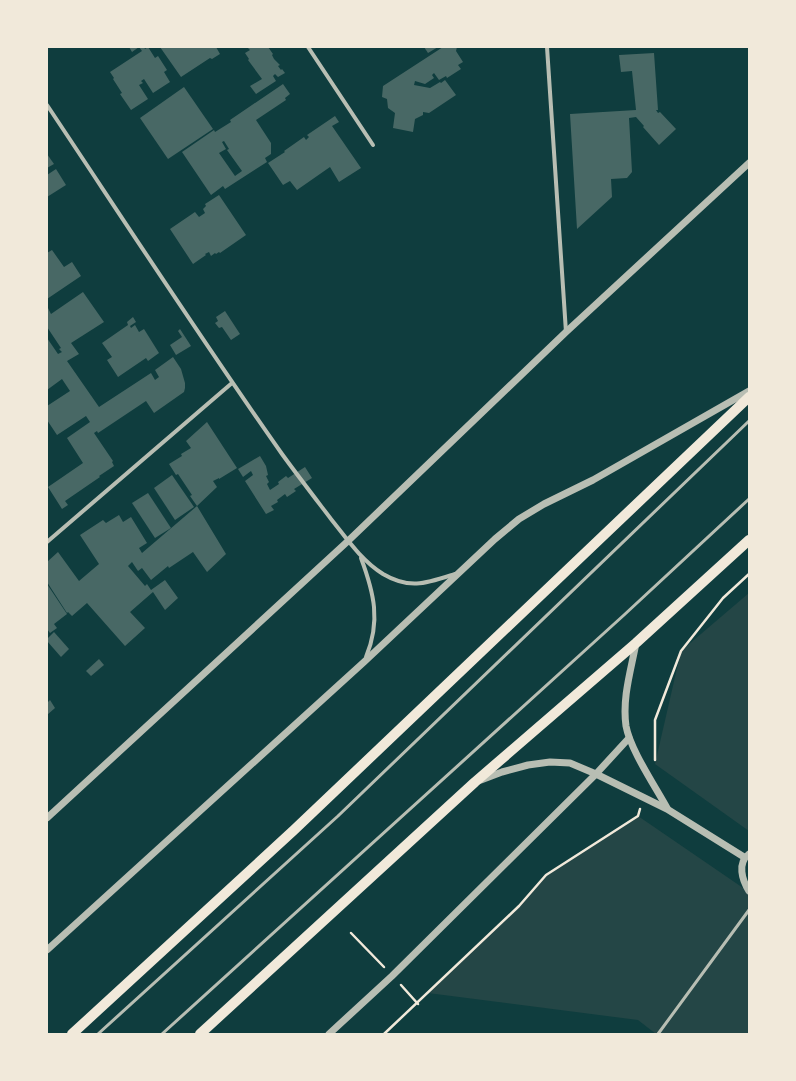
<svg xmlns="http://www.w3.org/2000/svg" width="796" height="1081" font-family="'Source Sans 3',sans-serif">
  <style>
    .green { fill: #244646 }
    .building { fill: #486865; fill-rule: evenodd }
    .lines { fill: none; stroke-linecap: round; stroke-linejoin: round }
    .path { stroke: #f1e9da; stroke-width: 2.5 }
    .service { stroke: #b8beb3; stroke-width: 3 }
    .minor { stroke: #b8beb3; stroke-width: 4 }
    .tertiary { stroke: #b8beb3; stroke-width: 7 }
    .primary { stroke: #f1e9da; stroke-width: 10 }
  </style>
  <rect width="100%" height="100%" fill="#0f3d3e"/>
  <!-- green -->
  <g class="green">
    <path d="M749,593V831L655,764L681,651Z"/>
    <path d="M638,816L749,892V1034H656L638,1020L428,993L519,906L546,875Z"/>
  </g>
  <!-- building -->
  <g class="building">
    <path d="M129,47H144L145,49L148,47L155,58L158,56L167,70L164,72L170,82L153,93L144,79L141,81L143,83L139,85L148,99L131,110L120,94L122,93L113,79L114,78L110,72L142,51L139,47L132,52Z"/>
    <path d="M160,47H216L220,54L212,59L210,58L181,77Z"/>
    <path d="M247,47H268L273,54L272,55L274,59L280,65L278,66L281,70L282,69L285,73L278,77L275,74L273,76L276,81L256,94L250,86L262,79L248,60L249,59L245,53L250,50Z"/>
    <path d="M424,47H438L428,53Z"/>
    <path d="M443,47H457L456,51L463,62L458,65L461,69L447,78L446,76L439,80L434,73L432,75L434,78L425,84L415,81L414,85L430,88L440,82L441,83L445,80L456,95L429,113L423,112V115L415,119L413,132L393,128L395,113L388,108L387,99L382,97L383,86Z"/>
    <path d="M654,53L658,110H656L658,113L660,112L676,129L659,145L643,127L644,126L636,117L629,118L632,172L627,178L611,179L612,197L577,229L570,114L636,110L632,71L621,72L619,55Z"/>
    <path d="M283,84L290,94L285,98L286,100L256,120L271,143V154L265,158L267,162L225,189L223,186L211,195L182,152L214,130L215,132L231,122L230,120ZM224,141L229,149L227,150L242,171L235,176L219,153L226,149L222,142Z"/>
    <path d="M184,87L213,129L168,159L140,118Z"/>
    <path d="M335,116L339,122L332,126L361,168L339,182L330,167L297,190L290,181L283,185L268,163L285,152L284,151L304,137L306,140L309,137L307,135Z"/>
    <path d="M47,154L54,164L47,168Z"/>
    <path d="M56,169L66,185L47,197V175Z"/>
    <path d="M219,195L246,235L220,253L219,252L216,254L215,253L211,256L209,252L205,254L206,255L193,264L170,229L195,212L199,217L205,213L203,209L206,206L205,204Z"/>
    <path d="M52,250L64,267L72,262L81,276L47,299V253Z"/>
    <path d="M83,292L104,322L71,343L79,354L67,361L99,407L151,373L155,380L159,377L155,370L173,357L181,369L185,383V388L184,392L154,413L146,401L98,433L97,431L94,433L113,461L112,462L114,466L99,476L100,477L65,501L68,505L62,509L48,487L83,463L67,438L90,422L86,416L57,435L47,420V406L70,391L62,379L47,390V338L58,354L62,352L59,349L61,348L47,327V309L48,308L51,314Z"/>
    <path d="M225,311L240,334L231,340L222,327L219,328L215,323L218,321L216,317Z"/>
    <path d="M133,317L136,322L130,326L131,328L135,325L139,332L144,329L159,353L148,361L146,358L118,377L107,360L112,357L102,343L128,325L127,322Z"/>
    <path d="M180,329L191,346L176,355L170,345L182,337L178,331Z"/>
    <path d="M207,422L237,468L219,479V478L213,481L217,487L197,506L190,496L192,495L178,474L176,475L169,464L182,456L181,454L191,448L186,441Z"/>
    <path d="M260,456L266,466L268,475L266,476L269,482L267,484L270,490L279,484L278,482L286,476L288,478L305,467L312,478L294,489L296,491L287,497L285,494L277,500L278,502L271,506L274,510L266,514L245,481L253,475L251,471L243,477L238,469Z"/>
    <path d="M172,475L194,507L175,520L154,488Z"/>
    <path d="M148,493L171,528L155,538L132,503Z"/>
    <path d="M197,506L226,554L207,572L193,552L169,568L168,566L151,580L142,568L138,571L132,562L128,566L145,586L147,584L151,590L165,580L178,598L165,610L153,592L130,612L145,628L125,646L87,603L72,616L68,612L67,613L47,582V562L58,552L79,581L99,564L80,535L103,520L106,523L119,515L123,522L131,517L147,543L139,548L142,553Z"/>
    <path d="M47,584L67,614L54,624L57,628L50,633L47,629L48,628L47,626Z"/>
    <path d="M54,632L69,649L61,657L47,641V639Z"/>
    <path d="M99,659L104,665L91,676L86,671Z"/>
    <path d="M50,700L55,708L47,715V703Z"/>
  </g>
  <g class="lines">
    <!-- path -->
    <g class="path">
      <path d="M655,760V720L681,651L723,598L749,574"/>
      <path d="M351,933L384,967"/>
      <path d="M401,985L418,1004"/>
      <path d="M384,1034L519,906L546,875L638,816L640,809"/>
    </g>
    <!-- service -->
    <g class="service">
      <path d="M98,1034L338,816L749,421"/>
      <path d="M162,1034L624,615L749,499"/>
      <path d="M658,1034L749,910"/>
    </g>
    <!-- minor -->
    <g class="minor">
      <path d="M308,47L373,145"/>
      <path d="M547,47L566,332"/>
      <path d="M47,105C125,222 201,339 282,454C298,476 315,498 331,519C347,539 361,560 383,574C410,590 427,583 455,574"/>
      <path d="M47,542L232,383"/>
      <path d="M361,558C374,593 381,621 366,657"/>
    </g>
    <!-- tertiary -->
    <g class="tertiary">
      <path d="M636,643C631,670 622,698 626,726C630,749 655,786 667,808"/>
      <path d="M481,780L502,772L528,765L550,762L570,763L596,774L667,809L744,857"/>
      <path d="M47,818L348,541L566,332L749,163"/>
      <path d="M749,854C737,863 742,880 749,891"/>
      <path d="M47,950L364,662L495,539L519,519L544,504L593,480L749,391"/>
      <path d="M329,1034L392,976L596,774L629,738"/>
    </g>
    <!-- primary -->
    <g class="primary">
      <path d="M72,1034L294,830L749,397"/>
      <path d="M200,1034L475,782L636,643L749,540"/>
    </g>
  </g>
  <!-- border -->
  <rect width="796" height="1081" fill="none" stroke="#f1e9da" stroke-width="96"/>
</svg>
